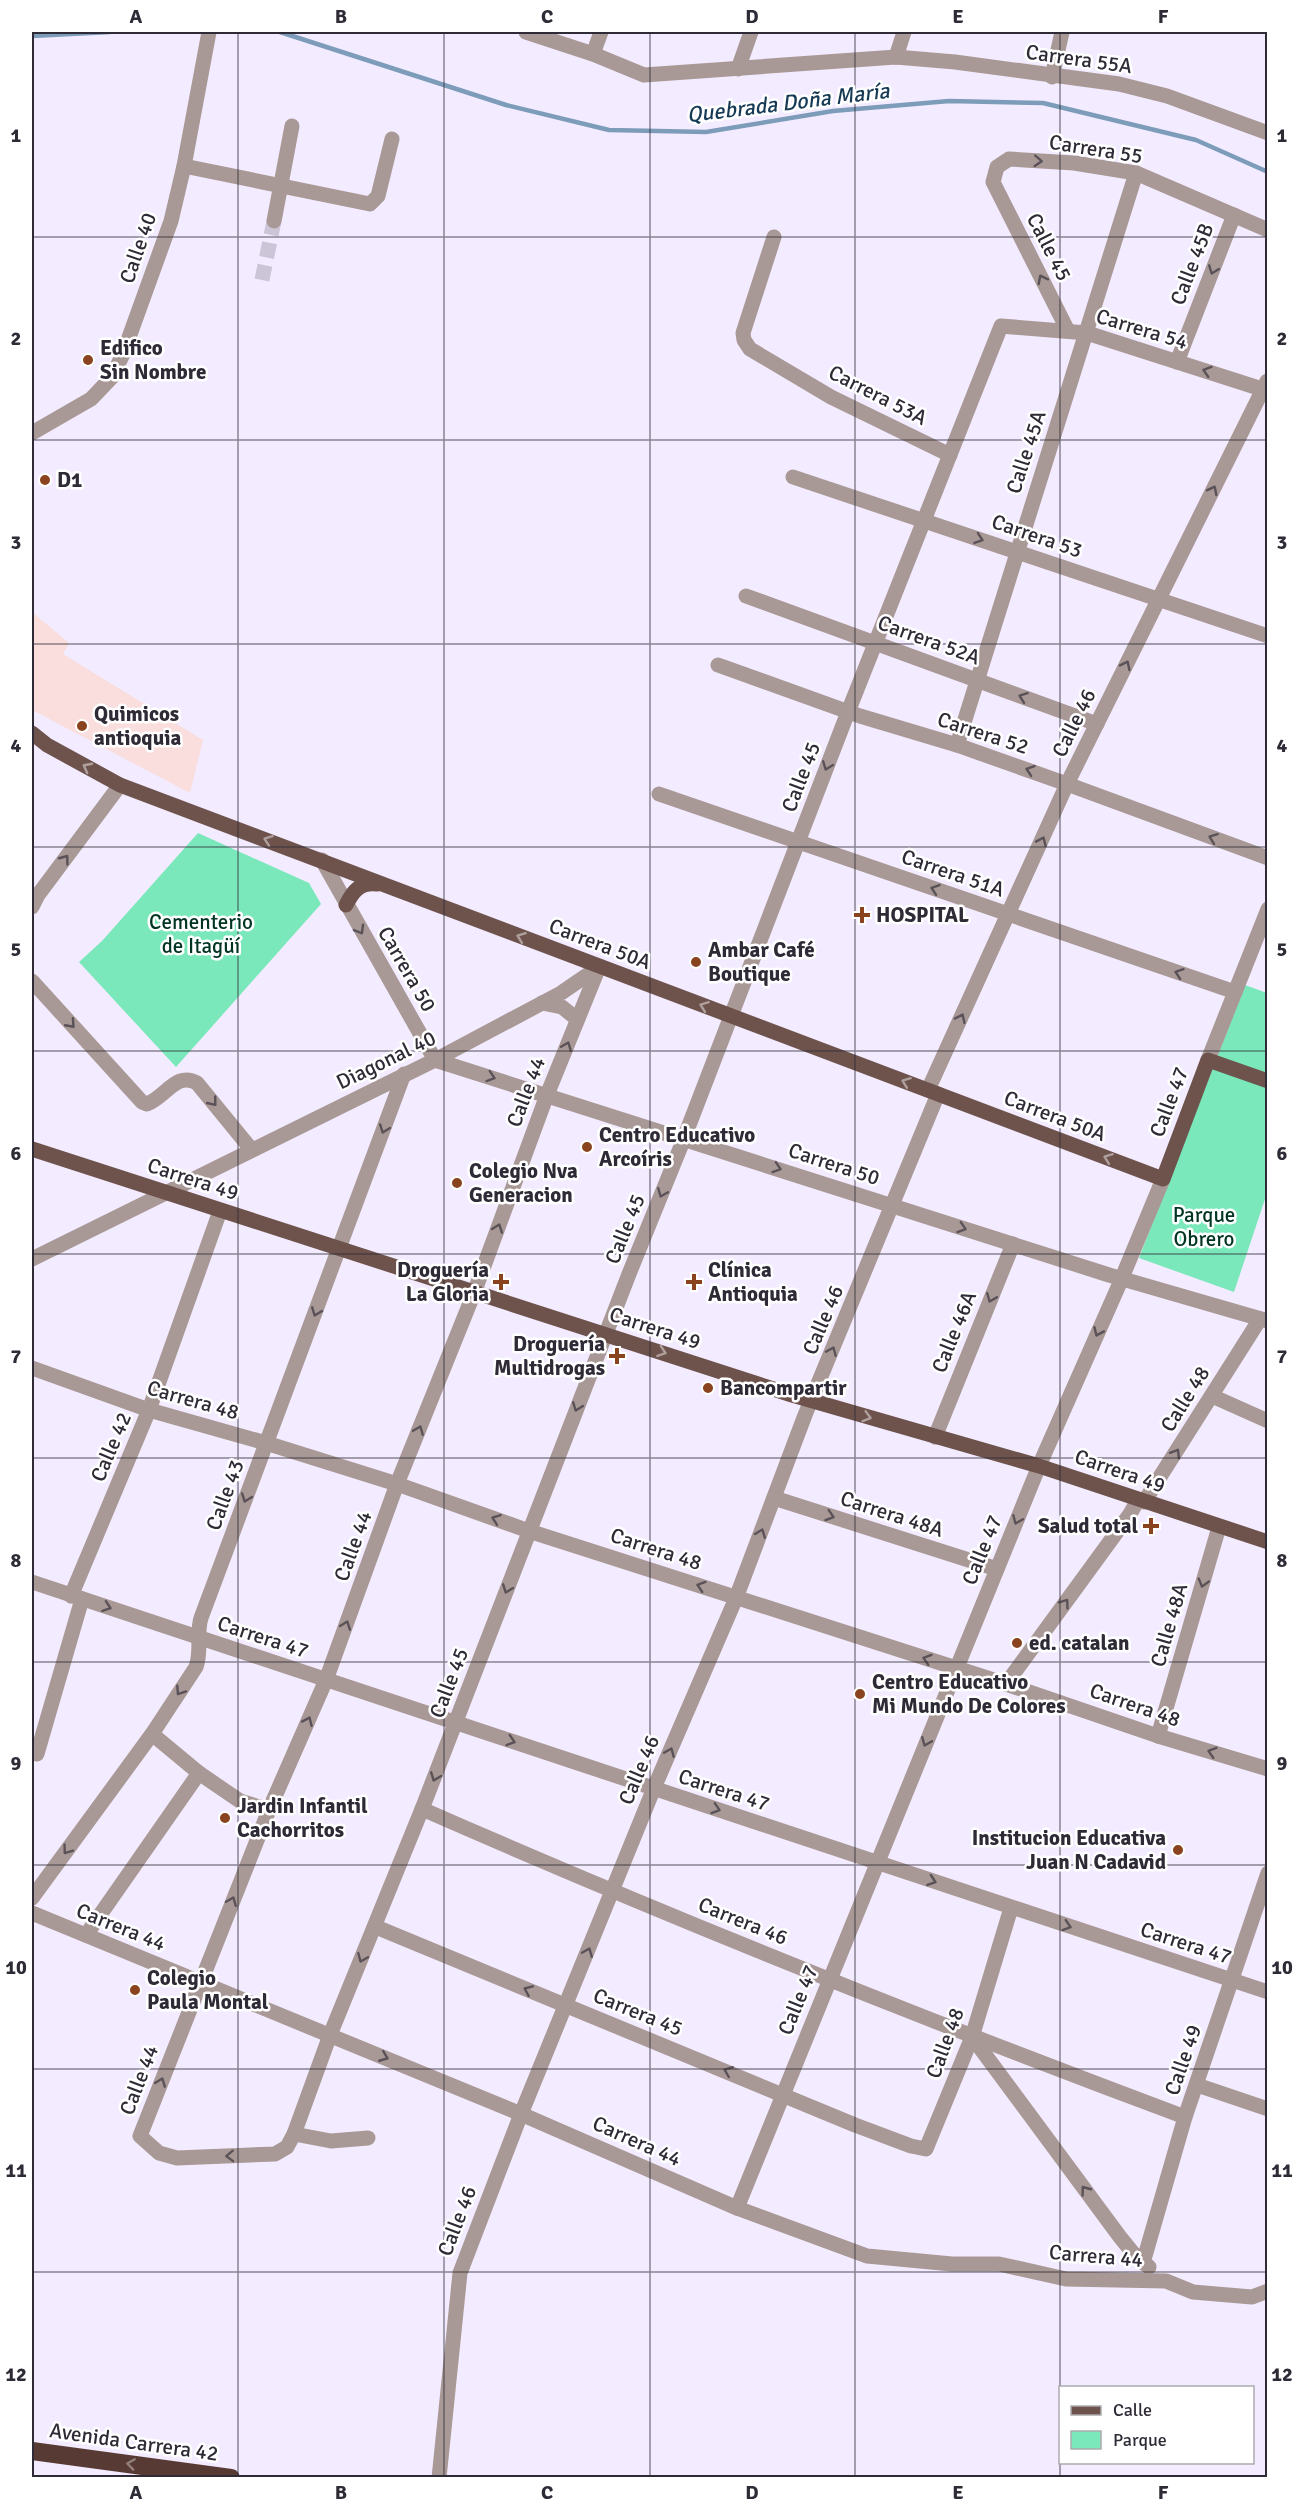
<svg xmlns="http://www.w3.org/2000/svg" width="1299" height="2509" font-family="Signika,sans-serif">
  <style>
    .commercial { fill: #f9dedd }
    .green { fill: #7ae8ba }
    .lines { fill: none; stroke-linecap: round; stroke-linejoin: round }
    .stream { stroke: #7c9cba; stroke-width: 4.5 }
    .minor-tunnel { stroke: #ccc5d7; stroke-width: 15; stroke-dasharray: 15 8; stroke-linecap: butt }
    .minor { stroke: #a99996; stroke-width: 15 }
    .major { stroke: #6e534d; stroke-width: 15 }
    .highway { stroke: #583a34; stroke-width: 18 }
    .oneway { stroke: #5a5258 }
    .oneway2 { stroke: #afa09d }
    .oneway3 { stroke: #927f7b }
    .grid { fill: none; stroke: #2f2b36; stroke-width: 1.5; stroke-opacity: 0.55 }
    .poi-dot { fill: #89431e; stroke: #fff; stroke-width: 2 }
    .labels { text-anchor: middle; stroke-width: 5; stroke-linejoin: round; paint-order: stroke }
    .street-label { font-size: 21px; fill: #2f2b36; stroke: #fff }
    .poi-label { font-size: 21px; font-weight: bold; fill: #2f2b36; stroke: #fff; text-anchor: start }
    .park-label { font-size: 21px; fill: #003422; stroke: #fff }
    .water-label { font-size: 22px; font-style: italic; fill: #163954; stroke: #fff }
    .neatline { fill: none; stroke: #2f2b36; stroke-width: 2 }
    .grid-label { font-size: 20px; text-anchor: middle; font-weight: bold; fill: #2f2b36 }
  </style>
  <rect width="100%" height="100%" fill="#f3ebff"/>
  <!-- commercial -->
  <path class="commercial" d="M32,612L69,643L63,654L203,740L190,793L32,710Z"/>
  <!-- green -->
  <g class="green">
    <path d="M198,833L309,883L321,904L176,1067L79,962L102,941Z"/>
    <path d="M1245,985L1267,993V1193L1234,1292L1139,1258Z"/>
  </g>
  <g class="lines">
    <!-- stream -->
    <g class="stream">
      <path d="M280,32L506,105L609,130L706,132L833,111L949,101L1043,103L1196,140L1268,172"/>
      <path d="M32,36L110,32"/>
    </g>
    <!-- minor-tunnel -->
    <path class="minor-tunnel" d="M262,280L274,221"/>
    <!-- minor -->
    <g class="minor">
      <path d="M526,32L593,54L644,75L896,57L955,62L1119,84L1167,96L1268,133"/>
      <path d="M593,54L601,32"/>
      <path d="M896,57L904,32"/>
      <path d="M738,69L751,32"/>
      <path d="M1052,77L1062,32"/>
      <path d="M184,166L370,204L378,196L392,139"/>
      <path d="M274,221L292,126"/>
      <path d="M774,237L743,333L744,340L750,349L831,397L950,455"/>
      <path d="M1068,331L993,182L997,167L1009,159L1074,163L1136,173L1268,230"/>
      <path d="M1177,362L1234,215"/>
      <path d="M32,433L91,399L112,377L123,354L171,221L184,166L209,32"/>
      <path d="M793,477L1268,636"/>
      <path d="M746,596L1097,724"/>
      <path d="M718,665L860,716L957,745L1067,784L1268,858"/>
      <path d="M957,745L1136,173"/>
      <path d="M659,794L1235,992"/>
      <path d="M322,860L435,1060L1109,1275L1268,1321"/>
      <path d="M32,907L38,895L120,785"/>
      <path d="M599,967L547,1095L474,1293L397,1484L326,1680L269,1810L140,2136L159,2153L177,2158L275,2154L287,2147L294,2134L330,2035L422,1809L629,1274L681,1146L848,712L1001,326L1087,333L1268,391"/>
      <path d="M32,981L142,1102L147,1104C166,1097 176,1071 197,1083L251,1149"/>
      <path d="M542,1003L562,1007L577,1019"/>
      <path d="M1208,1060L1268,909"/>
      <path d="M928,1090L1067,784L1267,381"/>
      <path d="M32,1259L435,1060L561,993L599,967"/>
      <path d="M32,1368L149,1410L266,1443L397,1484L529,1531L1006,1684L1158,1736L1268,1769"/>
      <path d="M1212,1396L1268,1421"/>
      <path d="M935,1437L1013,1244"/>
      <path d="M774,1498L997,1569"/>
      <path d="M1144,1502L1260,1319"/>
      <path d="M32,1582L1268,1992"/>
      <path d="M71,1596L149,1410L220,1211"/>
      <path d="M1006,1684L1130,1514L1138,1500"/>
      <path d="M152,1734L199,1773L240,1801L269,1810"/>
      <path d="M1158,1736L1219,1527"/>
      <path d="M37,1754L82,1599"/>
      <path d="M422,1809C673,1919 928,2021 1185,2117"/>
      <path d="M32,1898L152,1734L196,1667C202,1651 196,1634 201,1618L404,1074"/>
      <path d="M32,1913L521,2114L737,2208L867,2256L952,2264H999L1066,2279L1166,2281L1193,2292L1252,2297L1268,2291"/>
      <path d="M376,1927L855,2125L911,2146L926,2149L972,2037L1011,1908"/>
      <path d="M86,1935L199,1773"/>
      <path d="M972,2037L1120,2237L1133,2253L1149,2267"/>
      <path d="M1197,2085L1268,2109"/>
      <path d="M294,2134L331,2141L368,2138"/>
      <path d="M737,2208L1039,1466L1119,1285L1163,1179"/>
      <path d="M1143,2263L1185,2117L1268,1873"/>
      <path d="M439,2478L460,2273L521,2114L654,1788L736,1598L805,1415L938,1094"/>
    </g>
    <!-- major -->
    <g class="major">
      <path d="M32,733L47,745L120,785L1163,1179L1208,1060L1268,1081"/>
      <path d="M346,905C353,891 360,882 377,884"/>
      <path d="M32,1149L792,1395L1039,1466L1268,1542"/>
    </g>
    <!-- highway -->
    <path class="highway" d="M32,2451L231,2478"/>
  </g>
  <!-- one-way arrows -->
  <defs><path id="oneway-chevron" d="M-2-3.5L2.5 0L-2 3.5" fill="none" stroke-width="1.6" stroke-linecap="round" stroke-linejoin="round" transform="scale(1.5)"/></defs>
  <g class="oneway">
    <use href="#oneway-chevron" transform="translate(1038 161) rotate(3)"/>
    <use href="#oneway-chevron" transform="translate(1213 270) rotate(111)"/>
    <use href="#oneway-chevron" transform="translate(1042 279) rotate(-117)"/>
    <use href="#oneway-chevron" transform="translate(1207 371) rotate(-162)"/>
    <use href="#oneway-chevron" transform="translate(1213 490) rotate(-63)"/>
    <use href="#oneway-chevron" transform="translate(979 539) rotate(19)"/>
    <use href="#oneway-chevron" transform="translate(1126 665) rotate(-64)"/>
    <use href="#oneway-chevron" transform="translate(1023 697) rotate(-160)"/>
    <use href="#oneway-chevron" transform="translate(827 766) rotate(111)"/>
    <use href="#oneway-chevron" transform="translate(1030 770) rotate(-161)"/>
    <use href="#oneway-chevron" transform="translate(1213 838) rotate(-160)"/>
    <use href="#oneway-chevron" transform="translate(1042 841) rotate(-66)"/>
    <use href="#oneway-chevron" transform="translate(65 859) rotate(-53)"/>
    <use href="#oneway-chevron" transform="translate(935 889) rotate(-161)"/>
    <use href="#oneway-chevron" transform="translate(360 930) rotate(60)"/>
    <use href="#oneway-chevron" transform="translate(1179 973) rotate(-161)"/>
    <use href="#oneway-chevron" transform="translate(961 1018) rotate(-65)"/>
    <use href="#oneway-chevron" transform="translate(71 1024) rotate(48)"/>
    <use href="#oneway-chevron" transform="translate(567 1046) rotate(-68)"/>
    <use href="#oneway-chevron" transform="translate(491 1077) rotate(18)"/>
    <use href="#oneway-chevron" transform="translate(213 1102) rotate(51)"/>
    <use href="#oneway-chevron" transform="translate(384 1129) rotate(110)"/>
    <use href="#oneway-chevron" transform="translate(777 1168) rotate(18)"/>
    <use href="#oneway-chevron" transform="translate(662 1193) rotate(112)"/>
    <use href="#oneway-chevron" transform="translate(498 1228) rotate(-70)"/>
    <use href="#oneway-chevron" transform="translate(962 1228) rotate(18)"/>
    <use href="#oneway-chevron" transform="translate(991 1298) rotate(112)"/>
    <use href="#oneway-chevron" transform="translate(316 1312) rotate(111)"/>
    <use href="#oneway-chevron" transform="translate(1098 1332) rotate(114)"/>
    <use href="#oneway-chevron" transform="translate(832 1351) rotate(-67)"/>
    <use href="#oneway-chevron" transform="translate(577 1407) rotate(111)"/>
    <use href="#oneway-chevron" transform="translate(419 1430) rotate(-68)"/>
    <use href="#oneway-chevron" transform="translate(1176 1453) rotate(-58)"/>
    <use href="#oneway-chevron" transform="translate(246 1498) rotate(110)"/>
    <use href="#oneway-chevron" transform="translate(830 1516) rotate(18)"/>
    <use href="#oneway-chevron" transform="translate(496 1519) rotate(-160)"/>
    <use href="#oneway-chevron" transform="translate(1017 1520) rotate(113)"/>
    <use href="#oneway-chevron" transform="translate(761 1533) rotate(-69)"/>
    <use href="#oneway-chevron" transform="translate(1203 1583) rotate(106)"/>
    <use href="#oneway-chevron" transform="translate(701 1586) rotate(-162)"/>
    <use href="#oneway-chevron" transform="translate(507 1589) rotate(111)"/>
    <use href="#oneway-chevron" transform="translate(1065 1603) rotate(-54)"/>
    <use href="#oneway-chevron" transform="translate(107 1607) rotate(19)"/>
    <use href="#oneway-chevron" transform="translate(346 1625) rotate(-70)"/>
    <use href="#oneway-chevron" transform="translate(927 1659) rotate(-162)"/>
    <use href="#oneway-chevron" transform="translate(180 1691) rotate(124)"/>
    <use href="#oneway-chevron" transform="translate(308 1721) rotate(-66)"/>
    <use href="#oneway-chevron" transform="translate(511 1741) rotate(18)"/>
    <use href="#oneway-chevron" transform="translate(926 1742) rotate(112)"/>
    <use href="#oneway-chevron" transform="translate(670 1752) rotate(-67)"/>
    <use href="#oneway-chevron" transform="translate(1212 1752) rotate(-163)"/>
    <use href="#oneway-chevron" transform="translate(435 1777) rotate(111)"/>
    <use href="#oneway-chevron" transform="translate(716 1809) rotate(18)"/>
    <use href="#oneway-chevron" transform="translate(67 1850) rotate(126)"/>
    <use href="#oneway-chevron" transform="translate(932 1881) rotate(19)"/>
    <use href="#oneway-chevron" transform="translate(232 1901) rotate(-68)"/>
    <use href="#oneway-chevron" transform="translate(1067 1926) rotate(18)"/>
    <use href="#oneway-chevron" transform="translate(588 1952) rotate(-68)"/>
    <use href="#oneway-chevron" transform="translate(362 1958) rotate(113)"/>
    <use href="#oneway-chevron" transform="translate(528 1990) rotate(-157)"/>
    <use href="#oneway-chevron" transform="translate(384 2057) rotate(22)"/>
    <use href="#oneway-chevron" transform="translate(728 2071) rotate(-158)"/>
    <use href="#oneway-chevron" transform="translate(161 2082) rotate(-69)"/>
    <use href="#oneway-chevron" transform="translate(230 2156) rotate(178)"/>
    <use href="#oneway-chevron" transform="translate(1085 2190) rotate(-127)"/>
  </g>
  <g class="oneway2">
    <use href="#oneway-chevron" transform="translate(87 767) rotate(-152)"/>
    <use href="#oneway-chevron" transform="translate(268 840) rotate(-160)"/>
    <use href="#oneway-chevron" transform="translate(521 937) rotate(-159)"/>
    <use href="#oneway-chevron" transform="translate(704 1006) rotate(-159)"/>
    <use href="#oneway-chevron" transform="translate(906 1082) rotate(-159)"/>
    <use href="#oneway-chevron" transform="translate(1108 1158) rotate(-159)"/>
    <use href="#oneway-chevron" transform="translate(662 1352) rotate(19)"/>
    <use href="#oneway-chevron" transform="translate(867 1417) rotate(16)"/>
  </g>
  <use class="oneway3" href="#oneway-chevron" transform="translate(131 2464) rotate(-172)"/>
  <!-- grid -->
  <path class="grid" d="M238,32V2478M444,32V2478M650,32V2478M855,32V2478M1060,32V2388M32,237H1268M32,440H1268M32,644H1268M32,847H1268M32,1051H1268M32,1254H1268M32,1458H1268M32,1662H1268M32,1865H1268M32,2069H1268M32,2272H1268M1060,2388V2462M1060,2462V2478"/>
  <!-- markers -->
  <g class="poi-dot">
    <circle cx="88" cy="360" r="6"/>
    <circle cx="45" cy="480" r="6"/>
    <circle cx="82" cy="726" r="6"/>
    <path d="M859 906h6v6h6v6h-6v6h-6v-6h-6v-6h6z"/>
    <circle cx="696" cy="962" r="6"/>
    <circle cx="587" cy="1147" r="6"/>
    <circle cx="457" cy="1183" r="6"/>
    <path d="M498 1273h6v6h6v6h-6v6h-6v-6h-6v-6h6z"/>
    <path d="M691 1273h6v6h6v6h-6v6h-6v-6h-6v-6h6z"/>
    <path d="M614 1347h6v6h6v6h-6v6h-6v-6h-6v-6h6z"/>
    <circle cx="708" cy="1388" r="6"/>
    <path d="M1148 1517h6v6h6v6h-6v6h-6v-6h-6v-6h6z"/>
    <circle cx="1017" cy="1643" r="6"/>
    <circle cx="860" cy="1694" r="6"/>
    <circle cx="225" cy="1818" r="6"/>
    <circle cx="1178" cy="1850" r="6"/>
    <circle cx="135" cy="1990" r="6"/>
  </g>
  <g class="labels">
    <!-- street labels -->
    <g class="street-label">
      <text transform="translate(1079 59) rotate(8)" y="7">Carrera 55A</text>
      <text transform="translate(1096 149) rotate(9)" y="7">Carrera 55</text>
      <text transform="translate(1049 247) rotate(63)" y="7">Calle 45</text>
      <text transform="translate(138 248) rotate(-71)" y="7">Calle 40</text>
      <text transform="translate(1192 264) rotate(-69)" y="7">Calle 45B</text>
      <text transform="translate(1142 329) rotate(17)" y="7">Carrera 54</text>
      <text transform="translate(878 395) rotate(27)" y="7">Carrera 53A</text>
      <text transform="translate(1026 452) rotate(-72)" y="7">Calle 45A</text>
      <text transform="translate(1037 536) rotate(19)" y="7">Carrera 53</text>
      <text transform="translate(929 640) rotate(20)" y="7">Carrera 52A</text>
      <text transform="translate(1074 723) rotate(-64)" y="7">Calle 46</text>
      <text transform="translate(983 733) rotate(18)" y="7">Carrera 52</text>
      <text transform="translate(801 777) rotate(-69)" y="7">Calle 45</text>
      <text transform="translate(953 873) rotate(19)" y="7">Carrera 51A</text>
      <text transform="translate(600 944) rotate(21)" y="7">Carrera 50A</text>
      <text transform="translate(407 969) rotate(60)" y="7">Carrera 50</text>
      <text transform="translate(386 1060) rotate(-26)" y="7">Diagonal 40</text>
      <text transform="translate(526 1092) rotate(-69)" y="7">Calle 44</text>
      <text transform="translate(1169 1102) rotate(-69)" y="7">Calle 47</text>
      <text transform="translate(1055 1116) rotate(21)" y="7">Carrera 50A</text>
      <text transform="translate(834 1164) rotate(18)" y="7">Carrera 50</text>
      <text transform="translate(193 1179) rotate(18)" y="7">Carrera 49</text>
      <text transform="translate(625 1229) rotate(-68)" y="7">Calle 45</text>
      <text transform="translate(823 1320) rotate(-67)" y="7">Calle 46</text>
      <text transform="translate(655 1328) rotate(18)" y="7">Carrera 49</text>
      <text transform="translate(954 1332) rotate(-68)" y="7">Calle 46A</text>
      <text transform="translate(1185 1399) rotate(-58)" y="7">Calle 48</text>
      <text transform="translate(193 1400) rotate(16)" y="7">Carrera 48</text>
      <text transform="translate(111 1447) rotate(-67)" y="7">Calle 42</text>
      <text transform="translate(1120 1471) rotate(19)" y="7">Carrera 49</text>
      <text transform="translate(225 1495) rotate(-70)" y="7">Calle 43</text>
      <text transform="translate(892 1514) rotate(18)" y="7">Carrera 48A</text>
      <text transform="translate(353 1546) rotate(-70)" y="7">Calle 44</text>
      <text transform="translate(656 1549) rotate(18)" y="7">Carrera 48</text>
      <text transform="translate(982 1550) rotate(-68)" y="7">Calle 47</text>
      <text transform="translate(1169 1625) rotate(-74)" y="7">Calle 48A</text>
      <text transform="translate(263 1637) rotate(18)" y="7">Carrera 47</text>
      <text transform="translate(449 1683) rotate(-69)" y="7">Calle 45</text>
      <text transform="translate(1135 1705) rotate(19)" y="7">Carrera 48</text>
      <text transform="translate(639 1770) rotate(-67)" y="7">Calle 46</text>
      <text transform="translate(724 1790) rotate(18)" y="7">Carrera 47</text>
      <text transform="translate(743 1921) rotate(22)" y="7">Carrera 46</text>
      <text transform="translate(121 1927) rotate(22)" y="7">Carrera 44</text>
      <text transform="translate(1186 1943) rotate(18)" y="7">Carrera 47</text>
      <text transform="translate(798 2000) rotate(-68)" y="7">Calle 47</text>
      <text transform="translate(638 2012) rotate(22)" y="7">Carrera 45</text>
      <text transform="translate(945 2043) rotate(-70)" y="7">Calle 48</text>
      <text transform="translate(1183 2060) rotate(-71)" y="7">Calle 49</text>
      <text transform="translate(139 2080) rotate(-69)" y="7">Calle 44</text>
      <text transform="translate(637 2141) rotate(24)" y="7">Carrera 44</text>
      <text transform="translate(457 2221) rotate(-69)" y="7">Calle 46</text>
      <text transform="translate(1096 2256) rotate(5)" y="7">Carrera 44</text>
      <text transform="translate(134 2442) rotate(8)" y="7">Avenida Carrera 42</text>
    </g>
    <!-- poi labels -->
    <g class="poi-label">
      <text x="100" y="355">Edifico<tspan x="100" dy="24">Sin Nombre</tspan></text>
      <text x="57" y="487">D1</text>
      <text x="94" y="721">Quimicos<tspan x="94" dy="24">antioquia</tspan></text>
      <text x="876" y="922">HOSPITAL</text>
      <text x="708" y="957">Ambar Café<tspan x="708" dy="24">Boutique</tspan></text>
      <text x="599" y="1142">Centro Educativo<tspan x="599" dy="24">Arcoíris</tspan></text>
      <text x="469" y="1178">Colegio Nva<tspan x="469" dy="24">Generacion</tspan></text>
      <text x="489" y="1277" text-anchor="end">Droguería<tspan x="489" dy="24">La Gloria</tspan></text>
      <text x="708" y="1277">Clínica<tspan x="708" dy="24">Antioquia</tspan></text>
      <text x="605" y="1351" text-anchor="end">Droguería<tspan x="605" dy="24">Multidrogas</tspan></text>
      <text x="720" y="1395">Bancompartir</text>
      <text x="1138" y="1533" text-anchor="end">Salud total</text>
      <text x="1029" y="1650">ed. catalan</text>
      <text x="872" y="1689">Centro Educativo<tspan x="872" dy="24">Mi Mundo De Colores</tspan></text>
      <text x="237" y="1813">Jardin Infantil<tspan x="237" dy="24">Cachorritos</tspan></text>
      <text x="1166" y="1845" text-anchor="end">Institucion Educativa<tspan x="1166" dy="24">Juan N Cadavid</tspan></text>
      <text x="147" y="1985">Colegio<tspan x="147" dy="24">Paula Montal</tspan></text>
    </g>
    <!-- park labels -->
    <g class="park-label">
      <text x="201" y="929">Cementerio<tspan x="201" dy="24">de Itagüí</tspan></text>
      <text x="1204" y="1222">Parque<tspan x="1204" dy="24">Obrero</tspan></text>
    </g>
    <!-- water labels -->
    <g class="water-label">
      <text transform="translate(788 102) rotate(-7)" y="8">Quebrada Doña María</text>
    </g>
  </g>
  <!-- border -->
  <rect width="1299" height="2509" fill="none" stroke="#ffffff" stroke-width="66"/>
  <!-- legend -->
  <rect x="1059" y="2386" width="195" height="78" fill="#ffffff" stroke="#acaaaf" stroke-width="1.5"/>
  <rect x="1071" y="2406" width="30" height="9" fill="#6e534d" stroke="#acaaaf" stroke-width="1.5"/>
  <text x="1113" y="2416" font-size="18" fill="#2f2b36">Calle</text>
  <rect x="1071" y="2431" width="30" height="18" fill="#7ae8ba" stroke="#acaaaf" stroke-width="1.5"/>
  <text x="1113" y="2446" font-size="18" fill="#2f2b36">Parque</text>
  <rect x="33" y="33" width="1233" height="2443" class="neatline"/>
  <g class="grid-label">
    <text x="136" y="23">A</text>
    <text x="341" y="23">B</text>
    <text x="547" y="23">C</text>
    <text x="752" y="23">D</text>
    <text x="958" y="23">E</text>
    <text x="1163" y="23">F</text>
    <text x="16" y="142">1</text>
    <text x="1282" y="142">1</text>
    <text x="16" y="345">2</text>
    <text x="1282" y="345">2</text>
    <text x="16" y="549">3</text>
    <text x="1282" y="549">3</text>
    <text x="16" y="752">4</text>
    <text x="1282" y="752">4</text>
    <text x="16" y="956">5</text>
    <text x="1282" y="956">5</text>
    <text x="16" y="1160">6</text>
    <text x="1282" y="1160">6</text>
    <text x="16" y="1363">7</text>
    <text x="1282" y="1363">7</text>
    <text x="16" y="1567">8</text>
    <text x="1282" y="1567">8</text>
    <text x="16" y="1770">9</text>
    <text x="1282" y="1770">9</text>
    <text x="16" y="1974">10</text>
    <text x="1282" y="1974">10</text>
    <text x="16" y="2177">11</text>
    <text x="1282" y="2177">11</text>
    <text x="16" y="2381">12</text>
    <text x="1282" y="2381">12</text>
    <text x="136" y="2499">A</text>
    <text x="341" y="2499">B</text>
    <text x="547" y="2499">C</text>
    <text x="752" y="2499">D</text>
    <text x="958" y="2499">E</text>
    <text x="1163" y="2499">F</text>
  </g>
</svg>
